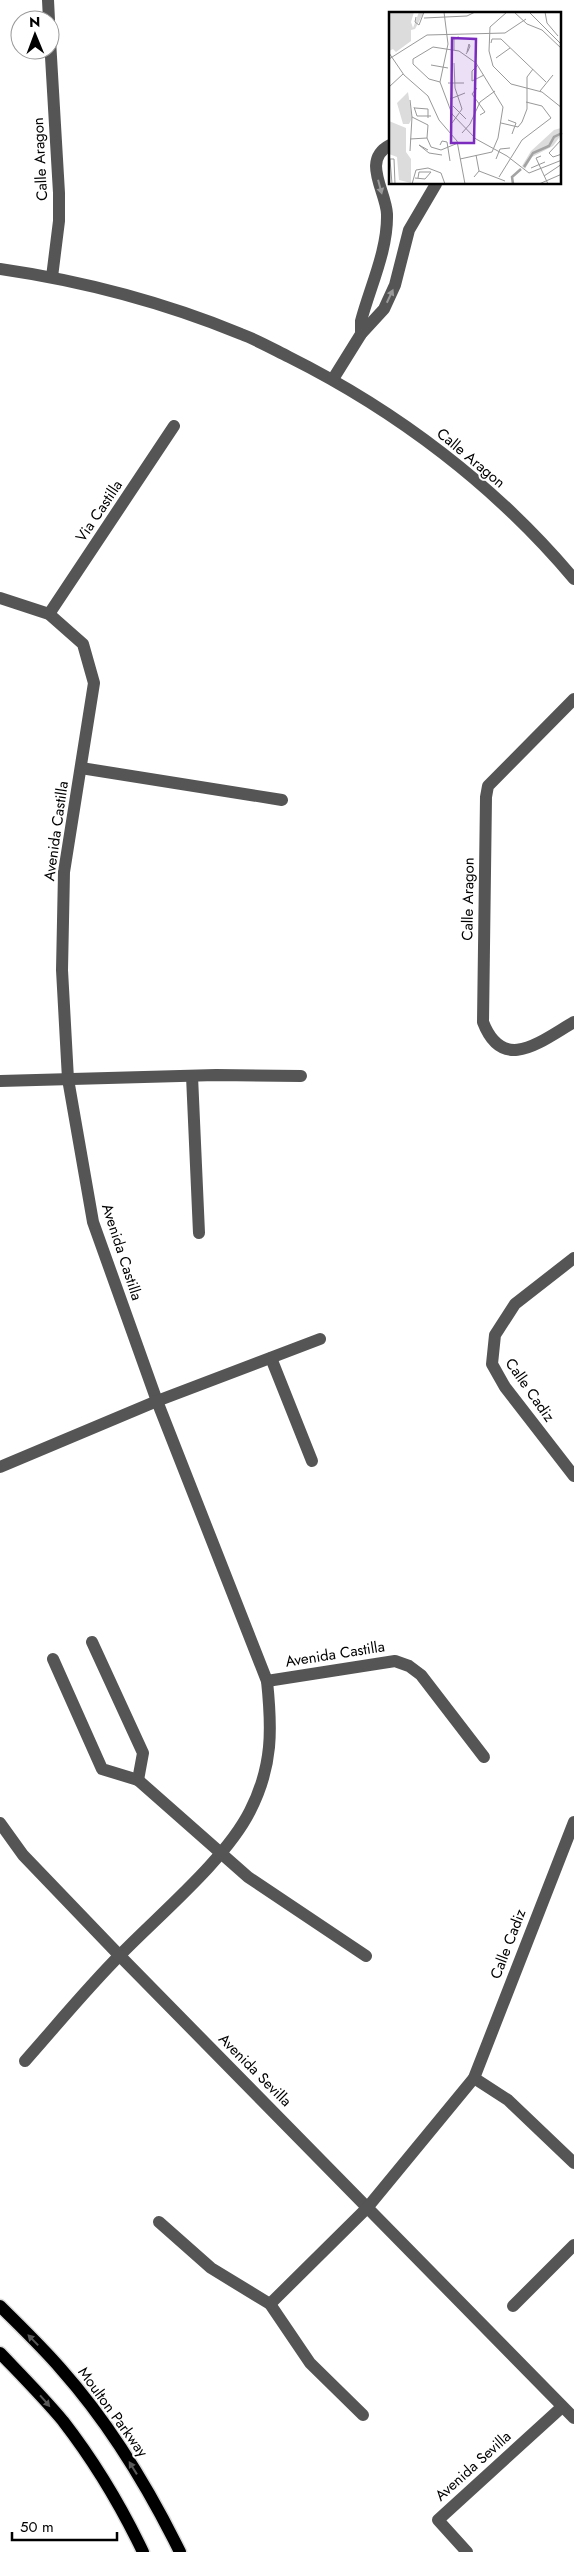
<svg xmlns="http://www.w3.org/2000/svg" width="574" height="2552" font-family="Jost,sans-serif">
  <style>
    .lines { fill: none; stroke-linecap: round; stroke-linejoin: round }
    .major-casing { stroke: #dbdbdb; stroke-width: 15 }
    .minor { stroke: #555; stroke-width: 12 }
    .major { stroke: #000; stroke-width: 12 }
    .oneway { fill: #999 }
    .oneway2 { fill: #595959 }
    .labels { text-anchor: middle; stroke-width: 4; stroke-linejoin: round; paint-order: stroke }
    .street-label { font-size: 15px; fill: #000; stroke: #fff }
    .inset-river { fill: none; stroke: #a3a3a3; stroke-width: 2.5 }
    .inset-road { fill: none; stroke: #999; stroke-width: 1 }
    .view { fill: #7b2cbf; fill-opacity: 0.15; stroke: #7b2cbf; stroke-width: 2.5 }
    .inset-edge { fill: none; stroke: #000; stroke-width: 2.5 }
  </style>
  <rect width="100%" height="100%" fill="#fff"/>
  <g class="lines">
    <defs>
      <g id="major">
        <path d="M0,2306C21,2327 42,2347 61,2369C109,2423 148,2487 180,2552"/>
        <path d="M0,2353C21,2375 43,2397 63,2421C94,2461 121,2506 143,2552"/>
      </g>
    </defs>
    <!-- major casing -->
    <use href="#major" class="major-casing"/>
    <!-- minor -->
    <g class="minor">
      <path d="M48,0L49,20"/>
      <path d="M50,40L59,193V221L52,277"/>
      <path d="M0,269C83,281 163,302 241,334C257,340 273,349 289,357C397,411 496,486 574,579"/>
      <path d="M361,334V321C370,287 388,250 387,214C386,191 361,160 390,145"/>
      <path d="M333,379L361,334L384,309L395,285L409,230L436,184"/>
      <path d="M0,598L49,614L83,644L94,683L64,872L62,970L68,1079L93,1222L157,1401L267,1681C272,1729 273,1766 250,1811C226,1859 160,1914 121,1954C87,1988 56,2026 25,2061"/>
      <path d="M49,614L174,426"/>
      <path d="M574,699L488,786L486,797L483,1022C503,1074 541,1041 574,1022"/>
      <path d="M81,768L282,800"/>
      <path d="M192,1076L199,1233"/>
      <path d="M0,1081L216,1075L301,1076"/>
      <path d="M574,1258L515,1304L495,1335L492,1364L505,1387L574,1476"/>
      <path d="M271,1358L312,1461"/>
      <path d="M0,1467L157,1401L320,1339"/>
      <path d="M92,1642L143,1753L138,1780"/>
      <path d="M53,1659L102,1769L138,1780L248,1877L366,1956"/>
      <path d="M267,1681L395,1661L409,1666L421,1675L484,1757"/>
      <path d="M0,1823L23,1855L119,1955L574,2418"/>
      <path d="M474,2078L508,2100L574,2163"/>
      <path d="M159,2222L211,2268L270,2304L310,2363L363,2415"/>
      <path d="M270,2304L367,2208L474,2078L574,1822"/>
      <path d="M513,2306L574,2245"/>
      <path d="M467,2552L438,2520L562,2407"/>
    </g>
    <!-- major -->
    <use href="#major" class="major"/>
  </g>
  <!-- one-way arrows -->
  <defs><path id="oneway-solid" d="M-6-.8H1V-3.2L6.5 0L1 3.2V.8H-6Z" transform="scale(1.25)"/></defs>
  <g class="oneway">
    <use href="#oneway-solid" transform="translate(380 187) rotate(75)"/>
    <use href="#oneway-solid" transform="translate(390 296) rotate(-65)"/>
  </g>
  <g class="oneway2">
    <use href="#oneway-solid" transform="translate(33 2340) rotate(-134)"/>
    <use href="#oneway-solid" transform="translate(45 2401) rotate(49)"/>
    <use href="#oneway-solid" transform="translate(133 2468) rotate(-122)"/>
  </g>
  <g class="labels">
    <!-- street labels -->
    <g class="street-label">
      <text transform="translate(40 159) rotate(-93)" y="5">Calle Aragon</text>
      <text transform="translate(471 458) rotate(40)" y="5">Calle Aragon</text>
      <text transform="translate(99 511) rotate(-56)" y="5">Via Castilla</text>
      <text transform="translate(56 831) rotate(-82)" y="5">Avenida Castilla</text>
      <text transform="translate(468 899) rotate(-89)" y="5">Calle Aragon</text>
      <text transform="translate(122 1252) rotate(72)" y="5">Avenida Castilla</text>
      <text transform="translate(530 1390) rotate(55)" y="5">Calle Cadiz</text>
      <text transform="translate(335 1654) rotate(-9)" y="5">Avenida Castilla</text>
      <text transform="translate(508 1944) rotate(-69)" y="5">Calle Cadiz</text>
      <text transform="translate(255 2070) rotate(45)" y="5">Avenida Sevilla</text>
      <text transform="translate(113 2412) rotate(54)" y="5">Moulton Parkway</text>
      <text transform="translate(473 2466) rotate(-42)" y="5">Avenida Sevilla</text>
    </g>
  </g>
  <!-- overview -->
  <g transform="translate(389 12)">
    <rect width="172" height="172" fill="#fff"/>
    <path d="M0,0H25L22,10L24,16L30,0H35L26,17L22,18V29L7,40L4,37L0,39ZM19,80L23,106L20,112H14L8,91ZM0,109L17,116V140L22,147V171L10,168L8,145L0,142ZM172,116V123L164,134L143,145L136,157L133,154L142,139L165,118Z" fill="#dcdcdc"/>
    <path class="inset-river" d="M135,155L144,141L160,134L165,125L173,121M124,172L123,165L132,157"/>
    <path class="inset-road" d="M55,0L59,32L51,70L63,102L87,127L118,144L140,161L173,148M59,0H79M118,0L101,15L100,39L104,54L122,72L153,80L173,96M125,0L138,12L153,18L173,37M140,0L173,33M156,0L158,11L169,24M27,5L26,10L30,13L35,0M35,6L78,4L86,0M102,31L103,27H112L157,70M65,38V26L70,25M0,41L15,63L39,84L50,108L68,129L76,172M77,42L79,39L81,34L80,32L78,40M107,46L121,36M0,47L38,23L116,21L137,7M42,53L59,56M89,53L83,59V69L95,63M51,70L40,67L24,52V47L44,35L70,39L87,51L114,95L109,126L103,140L71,147M59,71H75M0,75L14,62M88,76L83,82L96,100L91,103M151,79L164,63M61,87L76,81M21,88L23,105L39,113L38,126L42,135L52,138L69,131M64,94L77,107M25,95L28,104H42M26,96L39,97V106M119,108L127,111L123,122M63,111L73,97L66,76L65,51M112,111L129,115L133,110L138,97V65L144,57M73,121L81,112L91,90L106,79M21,127L38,126M173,127L160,141L164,145L173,142M51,133L53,129L58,130L61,149M39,138L30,133L40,141L53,143M21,139L23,105M152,144L147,146L159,172M0,147H5L6,172M1,147L3,172M107,147L111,137L121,136M142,156L156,150M90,159L116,169M155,164L173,152M85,165L90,159L87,143M110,165L133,128L162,106L153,94L137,90M26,166L36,167L42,160M29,166L30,160H42M23,172L27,158L39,156L52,161L56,172M150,172L173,162"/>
    <path class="view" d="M63,26L87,27L85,131H62Z"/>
    <rect width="172" height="172" class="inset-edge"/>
  </g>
  <!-- north arrow -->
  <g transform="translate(35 35) rotate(359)"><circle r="24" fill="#ffffff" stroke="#999999"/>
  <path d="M0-4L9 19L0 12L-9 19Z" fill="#000000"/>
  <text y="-8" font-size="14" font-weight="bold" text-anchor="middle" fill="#000000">N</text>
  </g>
  <!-- scale -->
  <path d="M12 2532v8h105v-8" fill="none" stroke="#000000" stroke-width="2.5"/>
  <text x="20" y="2532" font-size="15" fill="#000000" stroke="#ffffff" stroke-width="4" paint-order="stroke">50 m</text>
</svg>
